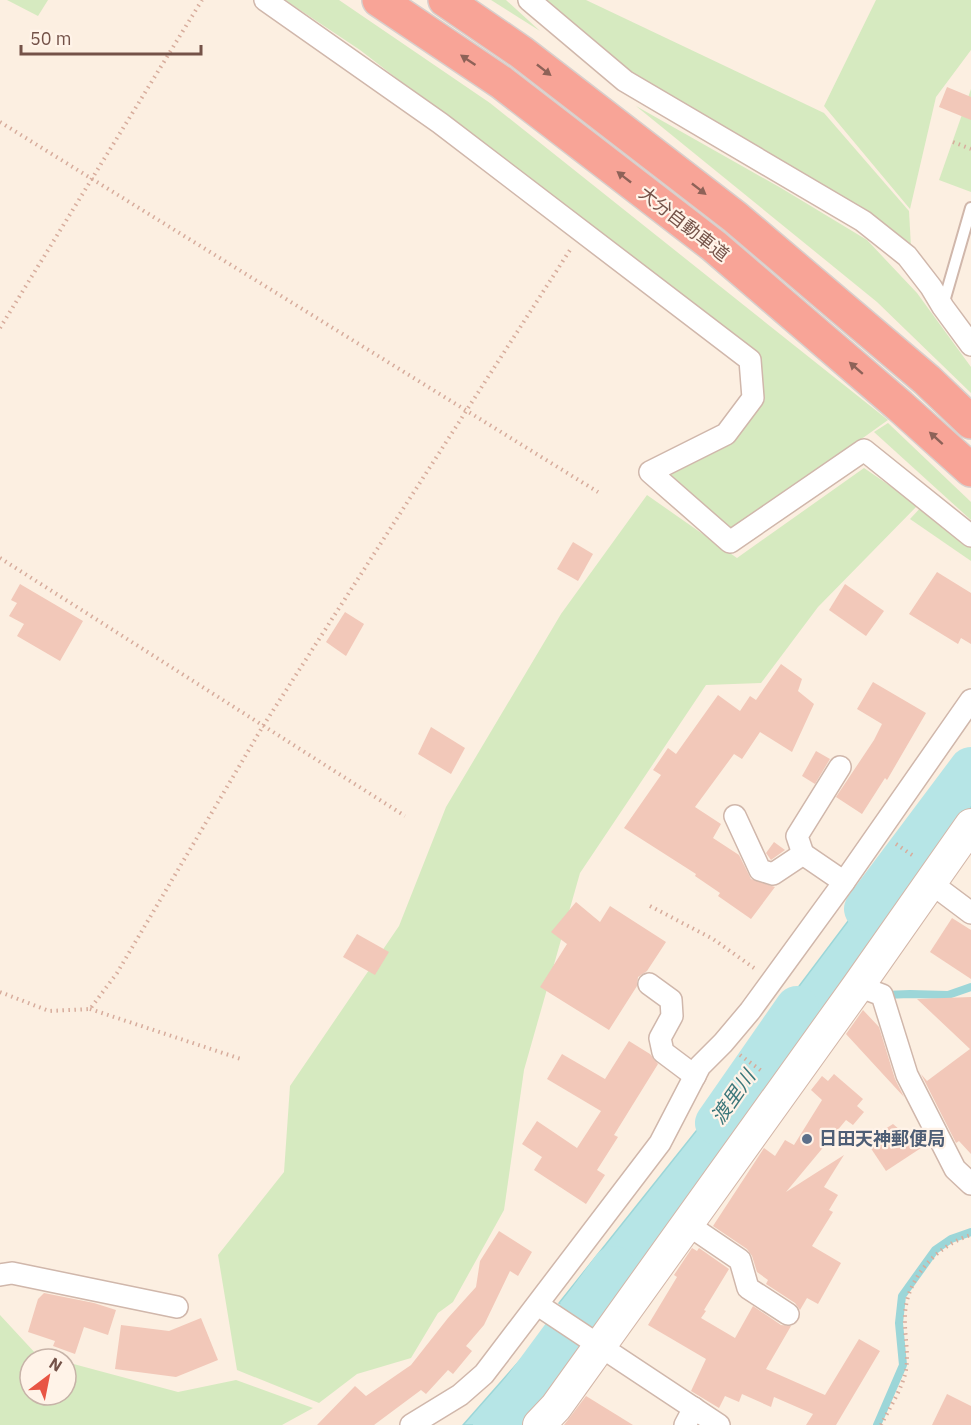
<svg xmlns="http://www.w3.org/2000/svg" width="971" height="1425" font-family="'IBM Plex Sans','Noto Sans JP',sans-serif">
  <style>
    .green { fill: #d6eac0 }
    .water { fill: #b6e5e6; stroke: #9cd6d8; stroke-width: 1.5 }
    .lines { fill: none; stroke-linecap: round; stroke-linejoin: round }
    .stream { stroke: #9cd6d8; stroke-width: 8 }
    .river { stroke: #b6e5e6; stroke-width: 44 }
    .building { fill: #f2c8b9 }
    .lane-casing { stroke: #d0b7ab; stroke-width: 14 }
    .street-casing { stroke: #d0b7ab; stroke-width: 24 }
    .secondary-casing { stroke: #d3b6a8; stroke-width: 34 }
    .highway-casing { stroke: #d8cfcc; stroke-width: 36 }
    .path { stroke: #d7ac9c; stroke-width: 4; stroke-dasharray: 1.5 4.5; stroke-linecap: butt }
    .lane { stroke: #fff; stroke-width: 10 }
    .street { stroke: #fff; stroke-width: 21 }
    .secondary { stroke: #fff; stroke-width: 32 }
    .highway { stroke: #f8a497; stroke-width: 33 }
    .oneway { fill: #8e6258 }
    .service-dot { fill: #5c6f8a; stroke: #fff3e8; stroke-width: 2 }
    .labels { text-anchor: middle; stroke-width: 4.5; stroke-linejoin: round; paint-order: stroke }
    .street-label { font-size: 18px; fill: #745248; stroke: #fff3e8 }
    .service-label { font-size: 18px; font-weight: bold; fill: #4e5e75; stroke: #fff3e8; text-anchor: start }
    .water-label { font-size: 20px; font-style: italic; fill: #3c777a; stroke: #fff3e8 }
  </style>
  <rect width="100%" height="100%" fill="#fcefe1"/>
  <!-- green -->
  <g class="green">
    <path d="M7,0H48L38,16Z"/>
    <path d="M285,0H339L490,103L888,420L733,531L670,475L730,438L758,357L360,50Z"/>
    <path d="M491,0H506L540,31Z"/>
    <path d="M543,0H586L824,113L909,211L911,247L656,94Z"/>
    <path d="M876,0H971V50L936,97L910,209L824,106Z"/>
    <path d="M971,89V192L939,180Z"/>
    <path d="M636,106L781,188L867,240L917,293L971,367V393L877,302Z"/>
    <path d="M888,423L971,502V520L874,432Z"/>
    <path d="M864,468L918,505L818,607L761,683L706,685L580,873L524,1070L504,1210L453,1302L438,1313L411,1358L357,1374L319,1403L237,1370L218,1255L284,1172L290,1086L399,926L446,807L561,614L647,495L737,558Z"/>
    <path d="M924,504L971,542V561L910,519Z"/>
    <path d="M0,1315L37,1355L53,1359H30V1395H66V1362L178,1392L236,1380L313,1408L282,1425H0Z"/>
  </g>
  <!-- water -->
  <g class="water">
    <path d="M971,751V810L936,860L907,839Z"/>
    <path d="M897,856L926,879L787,1075L751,1050Z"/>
    <path d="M744,1071L773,1089L598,1330L559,1303Z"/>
    <path d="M545,1332L582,1356L526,1422L523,1425H463Z"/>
  </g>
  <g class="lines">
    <!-- stream -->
    <g class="stream">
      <path d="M884,995L910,994L948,995L971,987"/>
      <path d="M877,1425L903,1365L899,1323L902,1296L935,1250L951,1239L971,1232"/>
    </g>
    <!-- river -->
    <g class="river">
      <path d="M866,909L971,769"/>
      <path d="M717,1123L797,1008"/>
      <path d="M495,1425L510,1409L614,1268"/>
    </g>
  </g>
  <!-- building -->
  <g class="building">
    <path d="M947,87L971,97V120L939,107Z"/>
    <path d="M573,542L593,554L578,581L557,569Z"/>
    <path d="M937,572L971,593V644L961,638L958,644L909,614Z"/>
    <path d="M20,584L83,621L60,661L17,636L24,624L9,616L17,603L11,600Z"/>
    <path d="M845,584L884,611L866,636L829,610Z"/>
    <path d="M345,612L364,624L346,656L326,642Z"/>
    <path d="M781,664L802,679L798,691L814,704L792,752L760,732L742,759L734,754L695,807L721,824L713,838L739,855L751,879L775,887L751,919L718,896L720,893L695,876L696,874L624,828L661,775L653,770L668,748L676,754L718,695L740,711L750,696L756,700Z"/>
    <path d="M873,682L926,713L887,780L885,778L862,814L836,797L874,740L882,724L857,709Z"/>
    <path d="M431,727L465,748L451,774L418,754Z"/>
    <path d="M816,751L830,759L815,784L802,776Z"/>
    <path d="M774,842L785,850L771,860L766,853Z"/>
    <path d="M576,902L600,922L610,906L666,942L647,971L638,977L637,986L609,1030L540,987L567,944L551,932Z"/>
    <path d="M952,918L971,930V979L930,952Z"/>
    <path d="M357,934L389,952L375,975L343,957Z"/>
    <path d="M971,997V1154L959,1141L956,1143L921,1074L927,1081L970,1049L917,999Z"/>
    <path d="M863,1010L879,1027L895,1079L904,1097L846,1034Z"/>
    <path d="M629,1041L650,1054L658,1064L614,1135L618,1137L597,1170L605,1175L586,1204L534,1170L542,1157L522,1144L537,1121L577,1148L601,1111L547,1079L562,1054L605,1079Z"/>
    <path d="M834,1074L863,1099L857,1106L864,1112L853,1125L846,1120L786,1192L844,1155L824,1187L838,1195L829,1210L833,1212L812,1246L841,1263L818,1304L807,1298L800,1310L795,1303L766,1284L768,1280L757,1272L752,1256L747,1249L713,1226L764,1148L775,1156L785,1140L794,1145L822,1100L811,1090L822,1076L828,1081Z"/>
    <path d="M893,1124L921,1148L886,1171L866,1141Z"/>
    <path d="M499,1231L532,1252L518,1276L510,1271L484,1325L466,1346L472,1351L453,1374L448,1370L426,1394L421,1390L374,1425H317L355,1386L366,1396L411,1365L448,1318L476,1287L480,1261Z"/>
    <path d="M692,1248L697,1251L699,1248L729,1269L704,1310L706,1311L701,1318L735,1338L753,1306L781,1325L791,1326L766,1369L825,1395L859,1339L880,1351L836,1425H806L813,1414L774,1397L771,1407L742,1394L739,1402L725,1396L719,1408L691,1391L706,1359L648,1325L677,1277L674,1275Z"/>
    <path d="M44,1293L94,1303L116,1310L108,1335L84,1327L75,1354L53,1346L55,1341L28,1332L38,1299Z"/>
    <path d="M201,1318L218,1360L176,1377L115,1369L121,1325L169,1331Z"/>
    <path d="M947,1394L971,1406V1425H932Z"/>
    <path d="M586,1396L633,1425H564Z"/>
  </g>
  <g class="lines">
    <defs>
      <path id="lane" d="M943,305L971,208"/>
      <g id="street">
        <path d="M265,0L440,123L750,360L753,398L726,434L650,472L730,542L864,450L971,536"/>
        <path d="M529,0L625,81L863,221L907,256L931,287L943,307L971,345"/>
        <path d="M735,816L760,870L773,874L803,854L844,882"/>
        <path d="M803,854L797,836L840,767"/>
        <path d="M931,883L971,913"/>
        <path d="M649,984L671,1000L672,1016L660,1038L663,1052L695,1076"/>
        <path d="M858,986L882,995L907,1075L955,1169L971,1184"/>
        <path d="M687,1224L740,1260L748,1288L788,1314"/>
        <path d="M0,1275L12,1273L177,1307"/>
        <path d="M538,1305L719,1425"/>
        <path d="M411,1425L460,1395L484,1374L660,1143L700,1066L723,1043L750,1011L844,882L971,700"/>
        <path d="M685,1425L694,1408"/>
      </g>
      <path id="secondary" d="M539,1425L556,1407L858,986L971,825"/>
      <g id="highway">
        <path d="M379,0L501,82L714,246L900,406L971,470"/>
        <path d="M445,0L521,52L735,217L927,380L971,422"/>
      </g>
    </defs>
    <!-- lane casing -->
    <use href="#lane" class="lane-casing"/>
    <!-- street casing -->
    <use href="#street" class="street-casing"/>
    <!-- secondary casing -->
    <use href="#secondary" class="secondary-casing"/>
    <!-- highway casing -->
    <use href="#highway" class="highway-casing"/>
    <!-- path -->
    <g class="path">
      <path d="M0,122L598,492"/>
      <path d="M953,142L971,149"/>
      <path d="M0,328L202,0"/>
      <path d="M0,558L405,816"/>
      <path d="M896,844L915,857"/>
      <path d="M650,906L713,939L754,968"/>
      <path d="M0,992L49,1011L90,1009L117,973L263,726L570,250"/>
      <path d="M90,1009L241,1059"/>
      <path d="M740,1055L763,1072"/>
      <path d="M881,1425C889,1409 903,1387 906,1370C909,1352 904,1334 905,1315C906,1279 937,1245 971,1235"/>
    </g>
    <!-- lane -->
    <use href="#lane" class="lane"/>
    <!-- street -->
    <use href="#street" class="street"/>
    <!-- secondary -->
    <use href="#secondary" class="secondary"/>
    <!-- highway -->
    <use href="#highway" class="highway"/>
  </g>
  <!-- one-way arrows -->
  <defs><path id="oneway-solid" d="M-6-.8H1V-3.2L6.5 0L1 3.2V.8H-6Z" transform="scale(1.5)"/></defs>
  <g class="oneway">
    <use href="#oneway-solid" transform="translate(468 60) rotate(-146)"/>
    <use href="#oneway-solid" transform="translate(544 70) rotate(38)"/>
    <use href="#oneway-solid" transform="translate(624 177) rotate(-142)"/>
    <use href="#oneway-solid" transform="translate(699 189) rotate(38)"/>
    <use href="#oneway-solid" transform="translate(856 368) rotate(-139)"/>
    <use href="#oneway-solid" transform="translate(936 438) rotate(-138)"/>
  </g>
  <!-- markers -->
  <circle class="service-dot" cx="807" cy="1139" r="6"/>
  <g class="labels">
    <!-- street labels -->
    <g class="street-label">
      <text transform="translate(684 224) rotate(38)" y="6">大分自動車道</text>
    </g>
    <!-- service labels -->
    <g class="service-label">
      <text x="819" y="1145">日田天神郵便局</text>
    </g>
    <!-- water labels -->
    <g class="water-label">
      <text transform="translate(733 1097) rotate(-55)" y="7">渡里川</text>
    </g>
  </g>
  <!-- north arrow -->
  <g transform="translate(48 1377) rotate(32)"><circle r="28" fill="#fff3e8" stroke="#c7b3a8" stroke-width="1.5"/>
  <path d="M0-4.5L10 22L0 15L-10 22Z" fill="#e85544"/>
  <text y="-9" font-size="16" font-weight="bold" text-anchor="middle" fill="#745248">N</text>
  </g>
  <!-- scale -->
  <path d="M21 45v9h180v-9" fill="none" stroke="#745248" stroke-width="3"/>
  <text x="30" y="45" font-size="18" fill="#745248" stroke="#fff3e8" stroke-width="4.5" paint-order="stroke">50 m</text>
</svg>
